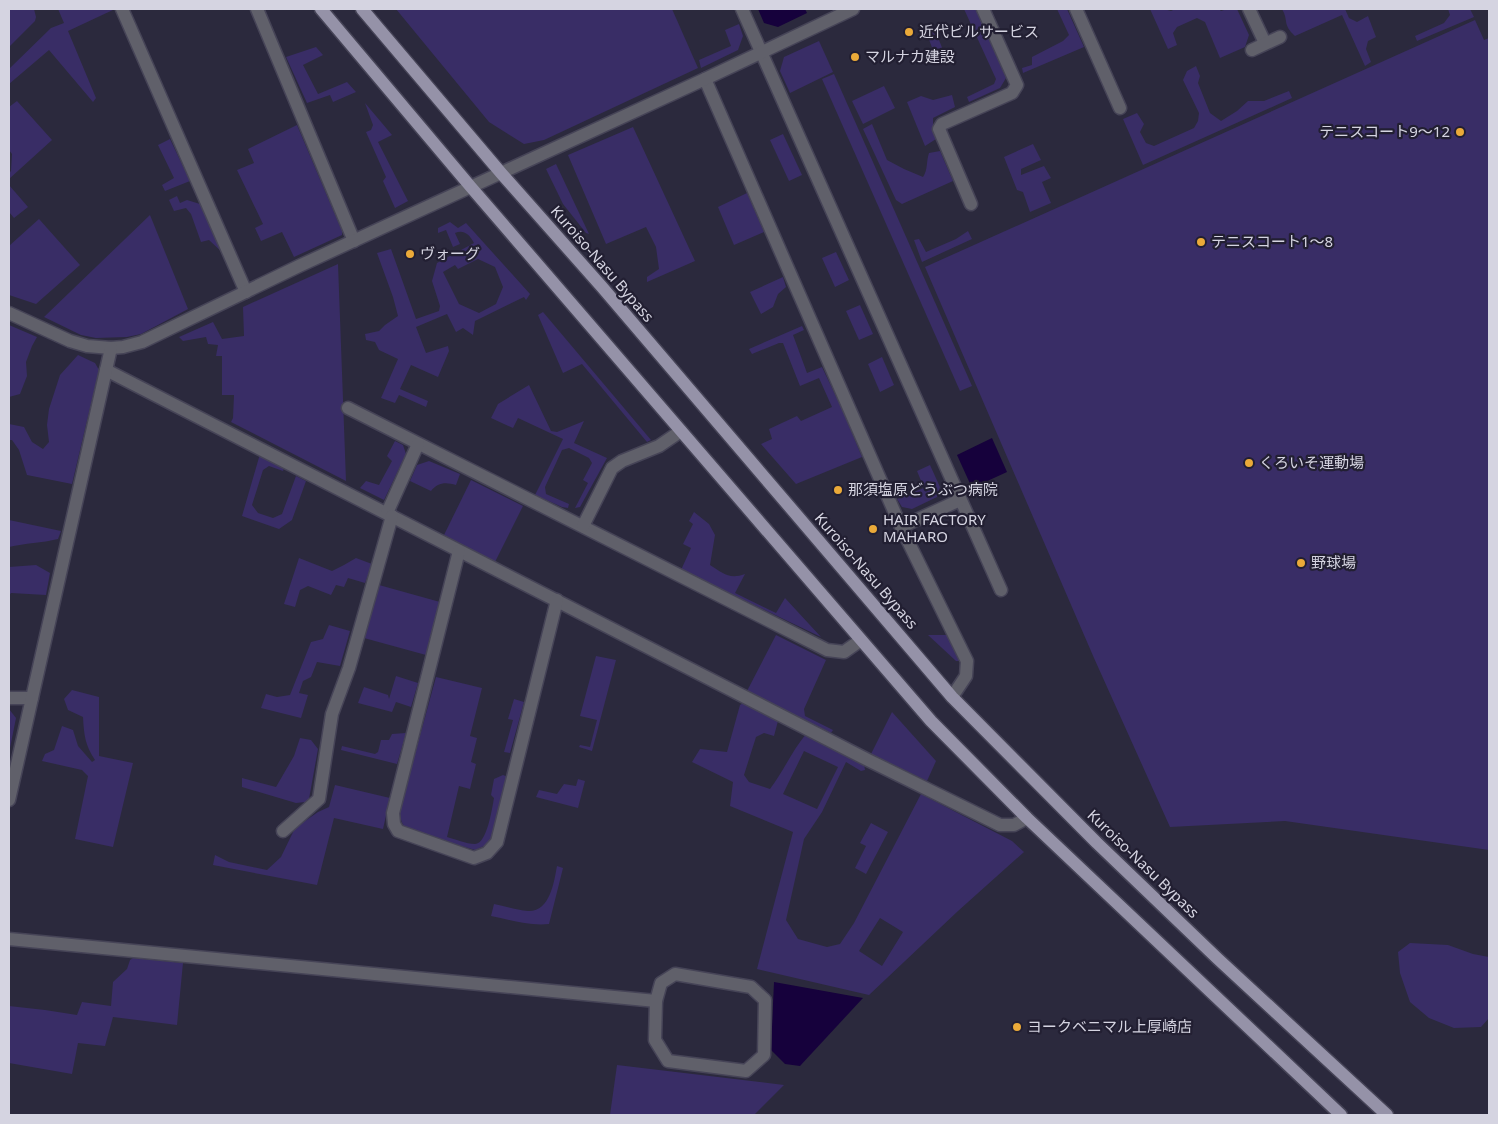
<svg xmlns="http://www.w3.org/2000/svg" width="1498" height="1124" font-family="'Noto Sans','Noto Sans JP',sans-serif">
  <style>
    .green { fill: #392d66; fill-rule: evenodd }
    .water { fill: #16013c }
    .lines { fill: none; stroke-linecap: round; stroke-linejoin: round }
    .street-casing { stroke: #464457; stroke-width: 15 }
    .primary-casing { stroke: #464457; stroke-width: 15 }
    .street { stroke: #60606a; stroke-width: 12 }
    .primary { stroke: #9592a8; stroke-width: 12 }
    .poi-dot { fill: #ebaa39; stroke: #221f32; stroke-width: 2 }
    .labels { text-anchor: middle; stroke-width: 4.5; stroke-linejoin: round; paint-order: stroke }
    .poi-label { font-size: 15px; fill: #d5d4e1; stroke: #221f32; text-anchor: start }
    .street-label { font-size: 15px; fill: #d5d4e1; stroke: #221f32 }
  </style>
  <rect width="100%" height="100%" fill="#2b293d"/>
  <!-- green -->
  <g class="green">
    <path d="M9,9H34L36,17L35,21L9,47Z"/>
    <path d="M58,9H115L68,31L96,98L93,102L49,50L9,84V69L51,28L64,23Z"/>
    <path d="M396,9H672L698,68L544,140L524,144L489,122Z"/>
    <path d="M964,9H976L1006,78L1000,88L969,102L967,97L994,84L996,79Z"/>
    <path d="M1057,9H1067L1084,47L1023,73L1022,68L1032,65V57L1063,41L1069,35Z"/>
    <path d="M1150,9H1164L1171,11L1175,9H1219L1221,11L1227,9H1237L1249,35L1245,47L1220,58L1205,22L1197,18L1177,27L1173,33L1177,45L1168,49Z"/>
    <path d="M1282,9H1345L1349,18L1357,22L1368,16L1376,37L1368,41L1366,49L1371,62L1365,66L1342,15L1295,36C1282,24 1289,21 1282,9Z"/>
    <path d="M1448,9H1470L1474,17L1417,41L1415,36L1444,23L1450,15Z"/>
    <path d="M1475,20L1484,40L1489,38V850L1285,821L1170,827L1094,658L925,267Z"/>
    <path d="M739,24L743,36L738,50L701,68L699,60L731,46L725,30Z"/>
    <path d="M933,25L945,55L936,58L925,29Z"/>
    <path d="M819,41L833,72L790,93L780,71L784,57Z"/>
    <path d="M316,47L323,55L303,65L318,94L347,82L356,92L333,102L330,95L307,103L286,57Z"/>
    <path d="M1196,66L1200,76L1198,83L1210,113L1221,121L1237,111L1248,101H1264L1289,91L1292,98L1143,165L1123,119L1137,113L1144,124L1140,132L1146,143L1154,146L1194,128L1198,121L1199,113L1183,80L1187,71Z"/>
    <path d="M834,74L972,386L960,391L822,79Z"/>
    <path d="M884,86L895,108L863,124L852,101Z"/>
    <path d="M952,95L955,107L933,118V130L936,139L925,146L907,102L921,96L933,100Z"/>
    <path d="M17,101L52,140L9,179V173L11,171L12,154L9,150V107Z"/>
    <path d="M365,103L392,135L378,142L408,201L395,208L383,181L386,177L366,132L371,130L373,125Z"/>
    <path d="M872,124L887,160L904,169L923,177C928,170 926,162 929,153L940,151L953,181L902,204L896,200L863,129Z"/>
    <path d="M297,125L342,231V235L294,257L282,232L261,241L255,228L263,224L237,170L254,163L248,149Z"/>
    <path d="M633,127L695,261L647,282V277L659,269L656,247L646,227L606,244L568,155Z"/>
    <path d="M783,134L802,175L789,181L770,140Z"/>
    <path d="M170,139L190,181L165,191L162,185L174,178L158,145Z"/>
    <path d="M1033,144L1041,160L1021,169V175L1044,166L1051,178L1042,182L1051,203L1030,212L1023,192L1017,190L1004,157Z"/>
    <path d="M556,164L589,234L586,233L563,204L546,169Z"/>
    <path d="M9,185L28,207L14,218L9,212Z"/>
    <path d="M747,193L764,232L734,245L718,207Z"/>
    <path d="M177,196L180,203L187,200L200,204H204L224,254L209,240L201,242L191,214L186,208L174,211L169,200Z"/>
    <path d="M150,215L188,309L141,334L127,337L96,338L81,335L44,317Z"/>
    <path d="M39,219L80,265L36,304L9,295V246Z"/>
    <path d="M450,222L458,228L466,223L530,294L526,300L524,297L475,321L473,335L463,328L456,332L447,314L416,327L426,353L448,346L449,351L438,377L411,365L400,389L428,401L426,407L399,395L395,403L381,398L398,359L379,350L375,342L366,340L365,334L379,331L385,325L398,316L393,297L377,253L391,249L416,319L439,311L440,306L432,281L437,263L474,243C470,235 464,229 455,233L460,244L453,247L446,230L438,233V228ZM478,259L495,267L503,287L496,304L479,313L459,304L443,272L455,265L458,269Z"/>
    <path d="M968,231L972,239L922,262L914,240L919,239L926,252L956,239Z"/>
    <path d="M836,252L849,280L835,287L822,258Z"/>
    <path d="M338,264L346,481L231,422L233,418L234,395H222V356H216L218,345L208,344L206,337L183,341L179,337L213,322L222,339L244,336L243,307Z"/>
    <path d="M783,277L786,287L778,294L773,307L761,314L750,292Z"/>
    <path d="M860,305L873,334L859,340L846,311Z"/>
    <path d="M543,312L651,440L647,442L582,364L563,373L538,315Z"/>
    <path d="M9,325L37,337L32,346L26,362L27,376L20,394L9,397Z"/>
    <path d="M802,326L804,330L793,335L807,373L822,367L842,409L862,457L796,484L761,444L772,439L769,429L797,416L801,421L832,407L819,378L800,386L783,343H779L752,354L749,349Z"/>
    <path d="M78,355L95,363L99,370L72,484L27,475L19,450L12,440H9V424L24,427L32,442L43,449L49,442L47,425L49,409L60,375Z"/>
    <path d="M882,357L894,385L880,392L868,364Z"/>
    <path d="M529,385L551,431L557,432L584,421L574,443L607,458L580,507L575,508L588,483L583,480L592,463L589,458L569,448L562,450L545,487L546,494L569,504L568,508L562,507L535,495L563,439L518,418L513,428L491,418L498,404Z"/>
    <path d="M395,441L403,445L406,454L384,500L360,488L366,481L379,485L392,461L387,456Z"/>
    <path d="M260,454L284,468L283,471L269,466L263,470L252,505L258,513L273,518L282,514L296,476L306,481L292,520L279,529L242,516Z"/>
    <path d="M429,461L460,474L456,485C446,482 438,482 431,491L410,481L417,465Z"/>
    <path d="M930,465L940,487L937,497L912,509L902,507L897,499L924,488L917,471Z"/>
    <path d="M471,480L523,506L495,562L444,535Z"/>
    <path d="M694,512L709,524L715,535L710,565C723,573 729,580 745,574L735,593L776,613L785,598L821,637L681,570L691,548L683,544L693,524L689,521Z"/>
    <path d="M9,520L61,531L58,539C42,543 25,543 9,547Z"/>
    <path d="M299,558L332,571L344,565L356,558L372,564L365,583L348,578L344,587L336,585L331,595L308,586L300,590L295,607L284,604Z"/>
    <path d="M36,565L50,573L46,595L11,593L9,596V567Z"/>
    <path d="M379,585L440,602L426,655L364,638Z"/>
    <path d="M329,625L350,631L340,666L317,662L311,677L303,681L299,693L308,695L301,718L261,708L266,694L277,697L290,695L311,642L323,639Z"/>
    <path d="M776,635L826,660L804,709L805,716L833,730L831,733L747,691Z"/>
    <path d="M928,635H947L959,661H956Z"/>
    <path d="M596,656L616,660L592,751L579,747L580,745L590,747L597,720L580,716Z"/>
    <path d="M396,676L418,683L411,707L396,702L392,712L358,703L364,687L388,695L389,699Z"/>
    <path d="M436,677L482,688L470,736L477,738L471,762L476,764L470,789L459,786L447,837C455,839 466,844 475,844C487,844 492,809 494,798L491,795L494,779L503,775L508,777L492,838L484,846L475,850L407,830C401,823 400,818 400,809Z"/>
    <path d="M72,690L99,697V756L133,763L113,847L75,839L88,776L82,770L42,761L45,754L54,750L62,726L73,730L78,746L92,762L95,760C85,745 84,735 83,717L68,710L64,699Z"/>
    <path d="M514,699L524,702L510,753L504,752L513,720L508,719Z"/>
    <path d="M743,703L778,721L774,736L764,733L756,737L744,775L749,782L770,789C783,772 792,751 806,734L864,764L865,770L861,771L846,762L822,812L804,839L786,920L798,939L827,947L840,944L854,923L921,794L1012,841L1024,852L958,911L869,995L757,969L793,832L730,806L733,782L692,762L700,749L727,752L740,705ZM804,751L838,767L817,809L783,794ZM880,918L903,932L882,966L859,951Z"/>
    <path d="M9,709L16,718L9,753Z"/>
    <path d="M892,712L936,761L927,781L871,754Z"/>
    <path d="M406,733L397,764L341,750L342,746L375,754L378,752L381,740H389L392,734Z"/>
    <path d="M300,738L311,740L318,749L309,799L305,802L296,803L242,787V778L276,787L294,756Z"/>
    <path d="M578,779L585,781L578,808L536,797L539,790L557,794L564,784L576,786Z"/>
    <path d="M335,785L390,798L383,829L334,818L317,885L213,865L215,855L229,862L267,870L281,857L295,828L318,812L329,807Z"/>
    <path d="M871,823L888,832L866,874L855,868L866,846L860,843Z"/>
    <path d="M557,866L563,868L549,924C529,926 510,920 491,916L494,904C505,906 517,910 528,911C550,912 554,882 557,866Z"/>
    <path d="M1410,943L1448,945L1473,954L1489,957V1018L1481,1027L1454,1028L1429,1018L1410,1002L1400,973L1398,952Z"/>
    <path d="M133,958L183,963L177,1025L113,1017L105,1046L78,1043L72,1074L9,1063V1006L45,1010L77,1015L82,1002L111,1006L113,982L127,969L130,960Z"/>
    <path d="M617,1065L784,1085L754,1115H610Z"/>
  </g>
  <!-- water -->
  <g class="water">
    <path d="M758,9H805L807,13L778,27L764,23Z"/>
    <path d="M992,438L1007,472L972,488L957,455Z"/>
    <path d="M774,982L863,998L800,1066L785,1064L771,1050Z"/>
  </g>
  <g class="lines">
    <defs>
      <g id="street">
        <path d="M122,9L246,292"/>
        <path d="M257,9L354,241"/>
        <path d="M742,9L1001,590"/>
        <path d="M1076,9L1120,108"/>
        <path d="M1249,9L1265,43"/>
        <path d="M1252,50L1280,37"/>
        <path d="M705,79L901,527L967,661L966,676L952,697"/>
        <path d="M971,204L939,129L942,124L1012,93L1017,85L983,9"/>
        <path d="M9,313L70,341L87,346L111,348L123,347L142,342L299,266L705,79L853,9"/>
        <path d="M106,370L870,761L1000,825H1014L1027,818"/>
        <path d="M348,408L827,650L844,652L861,640"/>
        <path d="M387,513L418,444"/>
        <path d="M583,526L612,468L622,461L659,446L681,431"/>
        <path d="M901,527L960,500"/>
        <path d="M459,551L393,813L394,824L398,831L474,858L487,853L497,842L557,600"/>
        <path d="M9,698H32"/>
        <path d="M9,800L111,348"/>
        <path d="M283,831L319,799L332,714L349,668L392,516"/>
        <path d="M9,939L656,1001"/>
        <path d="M675,974L751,987L765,1000L764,1055L746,1071L668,1061L655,1040L656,1001L661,983Z"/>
      </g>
      <g id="primary">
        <path d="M321,9L470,186L931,721L1027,818L1341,1115"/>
        <path d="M362,9L501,173L602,287L952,697L1097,843L1218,959L1387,1115"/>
      </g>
    </defs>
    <!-- street casing -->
    <use href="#street" class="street-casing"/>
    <!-- primary casing -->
    <use href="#primary" class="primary-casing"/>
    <!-- street -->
    <use href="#street" class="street"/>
    <!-- primary -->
    <use href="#primary" class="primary"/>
  </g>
  <!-- markers -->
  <g class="poi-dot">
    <circle cx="909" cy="32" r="5"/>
    <circle cx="855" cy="57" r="5"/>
    <circle cx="1460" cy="132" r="5"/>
    <circle cx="1201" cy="242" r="5"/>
    <circle cx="410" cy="254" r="5"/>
    <circle cx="1249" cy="463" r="5"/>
    <circle cx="838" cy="490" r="5"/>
    <circle cx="873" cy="529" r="5"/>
    <circle cx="1301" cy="563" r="5"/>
    <circle cx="1017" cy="1027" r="5"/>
  </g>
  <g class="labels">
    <!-- poi labels -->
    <g class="poi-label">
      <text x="919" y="37">近代ビルサービス</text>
      <text x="865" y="62">マルナカ建設</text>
      <text x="1450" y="137" text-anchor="end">テニスコート9～12</text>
      <text x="1211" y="247">テニスコート1～8</text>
      <text x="420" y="259">ヴォーグ</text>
      <text x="1259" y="468">くろいそ運動場</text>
      <text x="848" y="495">那須塩原どうぶつ病院</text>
      <text x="883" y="525">HAIR FACTORY<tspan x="883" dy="17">MAHARO</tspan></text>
      <text x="1311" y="568">野球場</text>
      <text x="1027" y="1032">ヨークベニマル上厚崎店</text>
    </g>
    <!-- street labels -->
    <g class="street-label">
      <text transform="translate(602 264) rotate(49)" y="5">Kuroiso-Nasu Bypass</text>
      <text transform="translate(866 571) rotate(49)" y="5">Kuroiso-Nasu Bypass</text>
      <text transform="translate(1143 864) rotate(44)" y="5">Kuroiso-Nasu Bypass</text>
    </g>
  </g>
  <!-- border -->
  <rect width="1498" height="1124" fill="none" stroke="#d5d4e1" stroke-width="20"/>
</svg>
